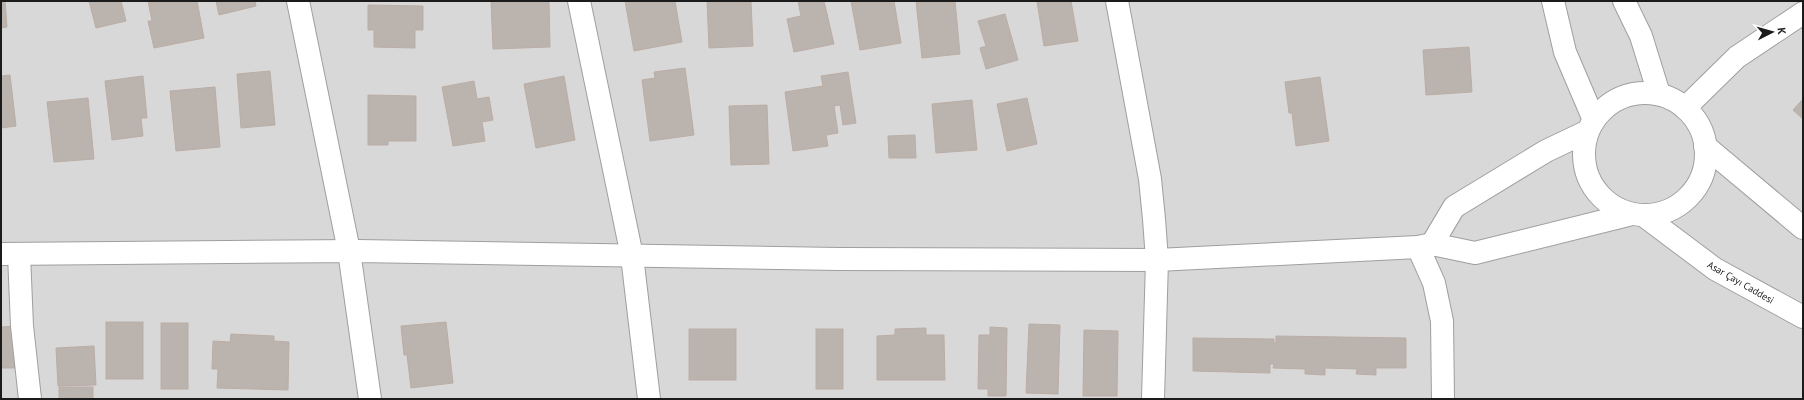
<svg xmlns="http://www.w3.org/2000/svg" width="1804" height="400" font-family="'PT Sans',sans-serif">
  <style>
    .residential { fill: #d9d8d8 }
    .building { fill: #bbb3ae; stroke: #bbada5 }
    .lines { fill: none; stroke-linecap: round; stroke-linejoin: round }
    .minor-casing { stroke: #9f9f9f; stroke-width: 24 }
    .minor { stroke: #fff; stroke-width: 22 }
    .labels { text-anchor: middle; stroke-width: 3; stroke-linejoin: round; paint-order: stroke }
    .street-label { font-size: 10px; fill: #1b1b1b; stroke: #fff }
  </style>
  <rect width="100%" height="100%" fill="#ebe7e1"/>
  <!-- residential -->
  <rect class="residential" x="1" y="1" width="1802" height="398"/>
  <!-- building -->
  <g class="building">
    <path d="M1,1H5L7,27L1,28Z"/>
    <path d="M89,1H121L126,21L96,28Z"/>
    <path d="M148,1H197L204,38L154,48L148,21H152Z"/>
    <path d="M216,1H255L256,6L219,15Z"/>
    <path d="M491,1H549L550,47L493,49Z"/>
    <path d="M625,1H675L682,42L634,51Z"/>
    <path d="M707,1H751L753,46L709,48Z"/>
    <path d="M798,1H824L834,44L794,52L787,19L801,16Z"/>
    <path d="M851,1H894L901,43L860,50Z"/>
    <path d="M916,1H955L960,54L922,58Z"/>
    <path d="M1037,1H1071L1078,41L1044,46Z"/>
    <path d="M368,5L423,6V30H415V48L374,47V30H368Z"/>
    <path d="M1005,14L1018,60L986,69L980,48L986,46L978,21Z"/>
    <path d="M1469,47L1472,92L1426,95L1423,50Z"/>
    <path d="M685,68L694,135L650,141L642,80L655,78L654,72Z"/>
    <path d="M270,71L275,125L241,128L237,74Z"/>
    <path d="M848,72L856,123L843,125L840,105L834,106L838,133L826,135L828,146L793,151L785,92L823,86L821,76Z"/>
    <path d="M10,75L16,126L1,128V76Z"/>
    <path d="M143,76L147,118H141L143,136L112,140L105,81Z"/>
    <path d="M564,76L575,140L536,148L524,84Z"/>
    <path d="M1320,77L1329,141L1296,146L1292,113H1289L1285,82Z"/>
    <path d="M474,81L477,99L489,97L493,120L482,122L485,141L453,146L442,87Z"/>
    <path d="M215,87L220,147L176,151L170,91Z"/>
    <path d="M368,95L416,96V141H388V145H368Z"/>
    <path d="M88,98L94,159L54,162L47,102Z"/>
    <path d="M1027,98L1037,144L1007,151L997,104Z"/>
    <path d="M1803,99V119L1793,110Z"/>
    <path d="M972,100L977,150L936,153L932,104Z"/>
    <path d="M767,105L769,164L731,165L729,106Z"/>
    <path d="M915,135L916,158H889L888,136Z"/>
    <rect x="106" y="322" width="37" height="57"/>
    <path d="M446,322L453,383L411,388L407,355H404L401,326Z"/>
    <rect x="161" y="323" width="27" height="66"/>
    <path d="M1029,324L1060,325L1058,394L1026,393Z"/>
    <path d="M18,326L19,368H1V327Z"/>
    <path d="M990,327L1007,328L1006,396H988V389H978L979,335H990Z"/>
    <path d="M926,328V335H944L945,380H877V336L895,335V329Z"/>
    <rect x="689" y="329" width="47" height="51"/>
    <rect x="816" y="329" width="27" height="60"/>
    <path d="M1084,330L1118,331L1117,396H1083Z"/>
    <path d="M231,334L274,336V341L289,342L288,390L217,388L218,369H212L213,341L230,342Z"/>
    <path d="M1276,336L1406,338V368H1376V375L1356,374L1357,369L1325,368V375L1305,374V369L1273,368L1274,364H1270V373L1193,371V338L1274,339V343H1276Z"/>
    <path d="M94,346L96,385L58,386L56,348Z"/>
    <rect x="59" y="387" width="34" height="12"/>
  </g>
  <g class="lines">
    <defs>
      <g id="minor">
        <path d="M298,1L349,251L370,399"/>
        <path d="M579,1L632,256L649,399"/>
        <path d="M1117,1L1150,179L1154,219L1157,260L1153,399"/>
        <path d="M1553,1L1565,52L1594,120"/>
        <path d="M1624,1L1641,36L1659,94"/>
        <circle cx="1645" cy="154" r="61"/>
        <path d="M1685,108L1737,57L1803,13"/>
        <path d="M1705,146L1803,228"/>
        <path d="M1643,215L1715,269L1803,317"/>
        <path d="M1432,244L1454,207L1546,151L1588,131"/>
        <path d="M1418,247L1434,283L1442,321L1443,399"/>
        <path d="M1,254L357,251L839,259L1157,260L1418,247L1432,244L1475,253L1632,214"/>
        <path d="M19,254L22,326L30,399"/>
      </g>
    </defs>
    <!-- minor casing -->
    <use href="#minor" class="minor-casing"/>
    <!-- minor -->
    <use href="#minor" class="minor"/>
  </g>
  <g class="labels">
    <!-- street labels -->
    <g class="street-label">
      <text transform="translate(1741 282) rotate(30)" y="4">Asar Çayı Caddesi</text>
    </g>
  </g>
  <!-- border -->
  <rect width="1804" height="400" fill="none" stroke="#1b1b1b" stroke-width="4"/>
  <!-- north arrow -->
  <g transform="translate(1772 32) rotate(84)" stroke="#ffffff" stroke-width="3" paint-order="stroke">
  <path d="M0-3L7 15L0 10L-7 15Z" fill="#1b1b1b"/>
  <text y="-6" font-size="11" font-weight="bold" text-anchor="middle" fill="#1b1b1b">K</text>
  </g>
</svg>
